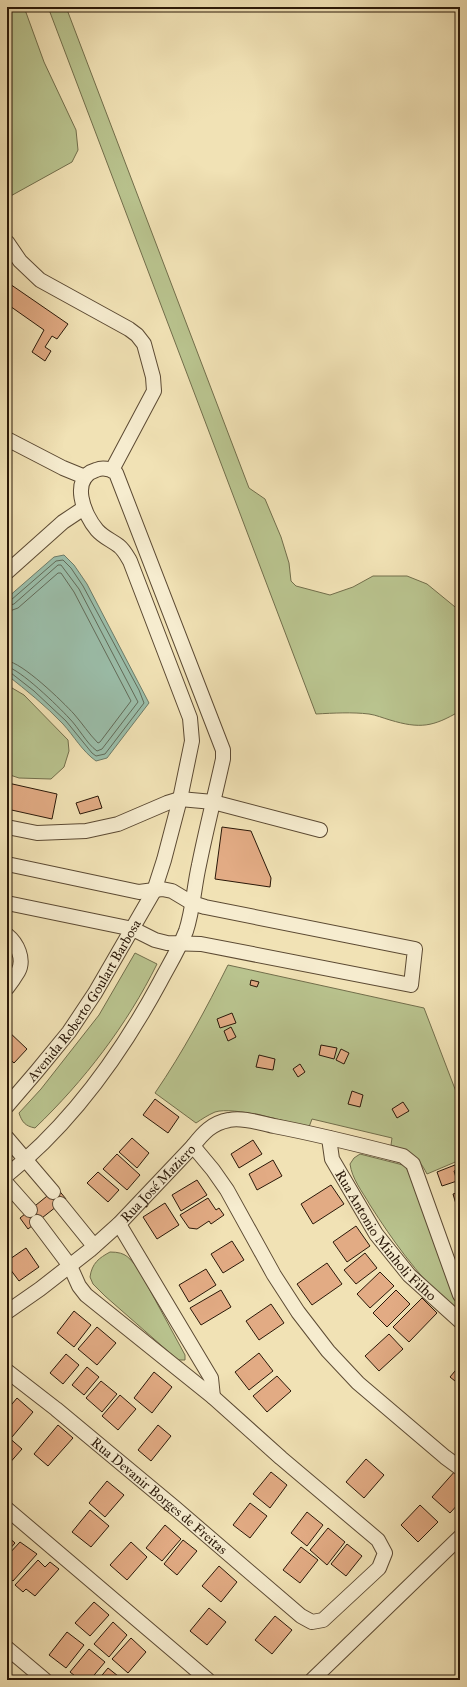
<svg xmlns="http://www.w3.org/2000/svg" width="467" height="1687" font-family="'IM FELL Great Primer',serif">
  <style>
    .green { fill: #b9c38e; stroke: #726e4b }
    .water { fill: #9bbeaa; stroke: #6e7c69 }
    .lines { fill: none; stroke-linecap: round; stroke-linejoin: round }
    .shore { stroke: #626b59; stroke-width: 1 }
    .building { fill: #e2ab84; stroke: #2a1808 }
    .minor-casing { stroke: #5c4a33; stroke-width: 16 }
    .minor { stroke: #f6eccf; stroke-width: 14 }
    .labels { text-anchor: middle; stroke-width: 4; stroke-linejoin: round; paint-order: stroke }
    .street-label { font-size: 14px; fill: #2a1808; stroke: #f6eccf }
  </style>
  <rect width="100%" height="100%" fill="#f1e2b5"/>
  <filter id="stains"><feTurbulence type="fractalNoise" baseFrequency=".005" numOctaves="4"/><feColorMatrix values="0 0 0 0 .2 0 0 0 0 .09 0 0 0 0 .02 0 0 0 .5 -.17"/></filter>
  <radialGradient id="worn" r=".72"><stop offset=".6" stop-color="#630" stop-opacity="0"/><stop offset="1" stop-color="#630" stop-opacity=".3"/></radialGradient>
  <!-- green -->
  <g class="green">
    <path d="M7,7H24L44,62L76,130L78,150L72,162L7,198Z"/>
    <path d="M48,7H66L249,488L265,499L281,537L289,563L291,581L296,586L330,595L353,587L373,576H407L427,584L460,611V711C433,727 420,729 390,720C383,718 376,715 369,714C352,712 334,713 316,714Z"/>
    <path d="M7,685L24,695L68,740L69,751L64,767L51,779L19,778L7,774Z"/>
    <path d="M135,953L157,964C127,1025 84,1081 35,1128C25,1126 22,1122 19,1113L41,1089L99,1015Z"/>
    <path d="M228,965L424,1008L460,1102V1160L427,1174C418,1156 409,1151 391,1145L392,1138L312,1119L309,1127C287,1122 234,1106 215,1112C208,1115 202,1119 196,1123L155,1093C183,1052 206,1009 228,965Z"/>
    <path d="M360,1154L403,1165L407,1169L414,1185L457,1302L455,1307L447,1303C416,1273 393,1241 370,1205C362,1191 352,1179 350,1164L354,1158Z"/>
    <path d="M110,1252C127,1252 129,1258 139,1270L185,1355V1360H178L105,1296L93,1284L90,1277C92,1263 99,1258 110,1252Z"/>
  </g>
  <!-- water -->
  <path class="water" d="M64,555L74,565L87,584L149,703L107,758L96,761C82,751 74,736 63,724C46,706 26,690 7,675V598L54,557Z"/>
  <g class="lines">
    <!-- shore -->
    <g class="shore">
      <path d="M7,601L11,600L56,561L63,560L71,568L83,586L139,690L144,703L105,754L96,756L92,753L66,721L34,691L11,673L7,672"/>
      <path d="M7,606L14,604L58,565H61L79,589L138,702L102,749L97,751C86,743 79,728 69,718C59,707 19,668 7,667"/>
      <path d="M7,612L18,608L58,573H61L74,592L131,701L100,742L98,743C89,734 82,723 74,714C63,702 22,662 7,661"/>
    </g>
  </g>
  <!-- building -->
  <g class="building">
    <path d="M7,282L68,324L57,339L52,336L45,347L51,351L45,361L32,352L44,330L7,304Z"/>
    <path d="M8,783L57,794L52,819L7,809Z"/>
    <path d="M98,796L102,808L80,814L76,803Z"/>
    <path d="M222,827L251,831L271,878L270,887L215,879Z"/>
    <path d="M251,980L259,982L257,987L250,985Z"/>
    <path d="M232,1013L236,1023L220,1028L217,1019Z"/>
    <path d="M231,1027L236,1037L228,1041L224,1031Z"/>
    <path d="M7,1030L27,1049L14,1063L7,1057Z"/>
    <path d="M321,1045L337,1048L334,1059L319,1055Z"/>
    <path d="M341,1049L349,1053L344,1064L336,1060Z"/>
    <path d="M259,1055L275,1059L273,1070L256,1067Z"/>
    <path d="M300,1064L305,1072L298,1077L293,1069Z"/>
    <path d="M352,1091L363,1095L360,1107L348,1104Z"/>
    <path d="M155,1099L179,1117L168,1133L143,1115Z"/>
    <path d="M403,1102L409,1111L397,1118L392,1109Z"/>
    <path d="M132,1138L149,1153L137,1168L119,1152Z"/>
    <path d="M253,1140L262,1154L239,1168L231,1154Z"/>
    <path d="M117,1154L140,1175L127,1190L103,1169Z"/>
    <path d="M273,1160L282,1176L257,1190L249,1174Z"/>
    <path d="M460,1163V1169L454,1171L457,1181L442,1186L437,1172Z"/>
    <path d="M98,1172L119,1190L108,1202L87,1183Z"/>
    <path d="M197,1180L207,1195L181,1211L172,1195Z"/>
    <path d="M331,1185L344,1204L313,1224L301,1204Z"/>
    <path d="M57,1188L66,1199L28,1229L20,1218Z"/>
    <path d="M460,1192V1203L456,1204L453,1194Z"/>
    <path d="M208,1198L216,1210L219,1208L224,1215L211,1224L209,1221L197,1229L189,1228L180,1215Z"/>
    <path d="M165,1203L179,1225L157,1239L143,1217Z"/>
    <path d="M356,1226L370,1246L347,1262L333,1242Z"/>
    <path d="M232,1241L244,1260L223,1273L211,1254Z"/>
    <path d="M26,1248L39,1267L19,1281L7,1265V1261Z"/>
    <path d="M365,1253L377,1268L356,1284L344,1270Z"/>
    <path d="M327,1263L342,1284L312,1305L297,1284Z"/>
    <path d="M206,1269L216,1285L189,1302L179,1285Z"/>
    <path d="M380,1272L394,1286L370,1308L357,1294Z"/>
    <path d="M221,1290L231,1307L201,1325L190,1308Z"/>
    <path d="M396,1290L410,1304L387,1327L373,1313Z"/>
    <path d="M422,1298L437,1313L409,1342L393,1327Z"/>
    <path d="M271,1304L284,1323L259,1340L246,1321Z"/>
    <path d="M74,1311L91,1325L74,1347L57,1333Z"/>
    <path d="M97,1327L116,1343L97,1365L78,1349Z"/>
    <path d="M389,1334L403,1349L379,1371L365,1356Z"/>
    <path d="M259,1353L273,1371L249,1390L235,1372Z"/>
    <path d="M66,1354L79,1365L63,1384L50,1373Z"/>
    <path d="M460,1365V1385L450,1377Z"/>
    <path d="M87,1367L99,1377L84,1395L72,1385Z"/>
    <path d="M154,1372L172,1387L152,1413L134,1398Z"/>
    <path d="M277,1376L291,1391L267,1412L253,1396Z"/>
    <path d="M101,1381L117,1394L102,1412L86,1398Z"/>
    <path d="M120,1395L136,1409L118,1430L102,1416Z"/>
    <path d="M17,1398L33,1412L12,1437L7,1432V1410Z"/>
    <path d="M58,1425L73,1438L48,1466L34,1454Z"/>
    <path d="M158,1425L171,1436L151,1461L138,1450Z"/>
    <path d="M7,1436L22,1449L7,1466Z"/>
    <path d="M366,1459L384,1475L364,1498L346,1482Z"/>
    <path d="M456,1470L460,1474V1502L450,1513L432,1497Z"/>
    <path d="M271,1472L287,1485L270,1508L253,1494Z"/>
    <path d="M107,1481L124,1495L105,1517L89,1503Z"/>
    <path d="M250,1503L267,1516L250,1538L233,1525Z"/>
    <path d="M420,1505L438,1522L418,1542L401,1525Z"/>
    <path d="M90,1510L109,1526L91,1547L72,1532Z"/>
    <path d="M307,1512L323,1525L307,1546L291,1533Z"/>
    <path d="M165,1525L181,1539L162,1561L146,1548Z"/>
    <path d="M328,1528L345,1542L327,1565L310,1550Z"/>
    <path d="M7,1529L10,1532L7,1536L15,1543L7,1552Z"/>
    <path d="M183,1540L197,1551L177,1575L164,1564Z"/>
    <path d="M20,1542L37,1554L13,1581L7,1576V1556Z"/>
    <path d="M131,1542L147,1557L127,1580L110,1565Z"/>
    <path d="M347,1544L362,1556L346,1576L331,1564Z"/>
    <path d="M301,1547L318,1560L300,1583L283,1570Z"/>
    <path d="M38,1560L45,1567L50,1562L59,1569L35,1596L26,1589L23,1592L15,1585Z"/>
    <path d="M219,1566L237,1582L221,1602L202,1586Z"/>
    <path d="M94,1602L109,1615L90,1636L75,1623Z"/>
    <path d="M209,1608L226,1622L207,1645L190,1631Z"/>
    <path d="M275,1616L292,1630L272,1654L255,1640Z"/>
    <path d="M113,1622L127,1635L109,1657L94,1644Z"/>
    <path d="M67,1632L84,1645L66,1668L49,1655Z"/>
    <path d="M131,1638L146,1652L128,1673L112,1659Z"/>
    <path d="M89,1649L105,1662L90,1680H80L70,1672Z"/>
    <path d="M108,1668L123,1680H98Z"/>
  </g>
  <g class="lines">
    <defs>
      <g id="minor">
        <path d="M7,242L20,261L40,280L129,329L137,335L144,344L153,377L154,391L112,470"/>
        <path d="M7,439L63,468L85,477"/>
        <path d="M7,572L63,522L84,508"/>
        <path d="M7,827L37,833L86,831L118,824L167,803L180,799L213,802L320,830"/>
        <path d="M7,864L139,892L162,889L172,891L192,903L205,907L415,949L411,985L201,944L167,943L155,940L133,929L7,903"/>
        <path d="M7,935C17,943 25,959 18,972C15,977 11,983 7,988"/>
        <path id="s1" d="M7,1106L37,1071L69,1032L95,993L154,891L164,860L180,799L192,741L190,718L130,561C127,556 124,550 119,546C111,540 103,537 97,530C84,515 69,478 96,470C103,467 110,469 116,473L223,750V759C215,795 206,830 199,865C194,887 193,910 186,931C179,949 169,965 160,982C121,1054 71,1124 7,1175"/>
        <path d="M7,1138L53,1192"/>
        <path id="s2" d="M329,1138L332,1159L376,1234L409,1275L460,1321"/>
        <path d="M193,1146L213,1170L227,1190L274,1275L298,1312L328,1351L358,1383L445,1457L460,1468"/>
        <path d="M7,1184L30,1210"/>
        <path d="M60,1204L94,1246"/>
        <path d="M119,1224L211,1378L213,1397"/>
        <path id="s3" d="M7,1312L40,1289L90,1250L119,1224L193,1146C203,1133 212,1123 229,1120C243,1117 260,1123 274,1126C317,1134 360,1145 403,1156L413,1164L460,1295"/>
        <path id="s4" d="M7,1371L56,1409L175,1508L301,1616L312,1622L323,1620L379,1568L385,1553L378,1540L281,1458L213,1397L86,1295L79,1286L70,1266L37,1222"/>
        <path d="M7,1509L208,1680"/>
        <path d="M7,1648L45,1680"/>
        <path d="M312,1680L460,1537"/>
      </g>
    </defs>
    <!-- minor casing -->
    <use href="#minor" class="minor-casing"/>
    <!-- minor -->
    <use href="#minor" class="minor"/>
  </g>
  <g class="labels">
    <!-- street labels -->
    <g class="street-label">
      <text dy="5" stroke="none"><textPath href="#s1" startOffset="131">Avenida Roberto Goulart Barbosa</textPath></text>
      <text dy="5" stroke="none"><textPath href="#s3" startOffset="199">Rua José Maziero</textPath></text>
      <text dy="5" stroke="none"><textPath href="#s2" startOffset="115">Rua Antonio Minholi Filho</textPath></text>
      <text dy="5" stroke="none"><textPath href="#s4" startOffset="197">Rua Devanir Borges de Freitas</textPath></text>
    </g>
  </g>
  <!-- margin -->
  <rect width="467" height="1687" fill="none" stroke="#f1e2b5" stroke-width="24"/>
  <rect x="8" y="8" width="451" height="1671" fill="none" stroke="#2a1808" stroke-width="2"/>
  <rect x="12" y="12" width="443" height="1663" fill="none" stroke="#2a1808"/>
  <rect width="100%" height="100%" filter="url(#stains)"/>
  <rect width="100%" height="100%" fill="url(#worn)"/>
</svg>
